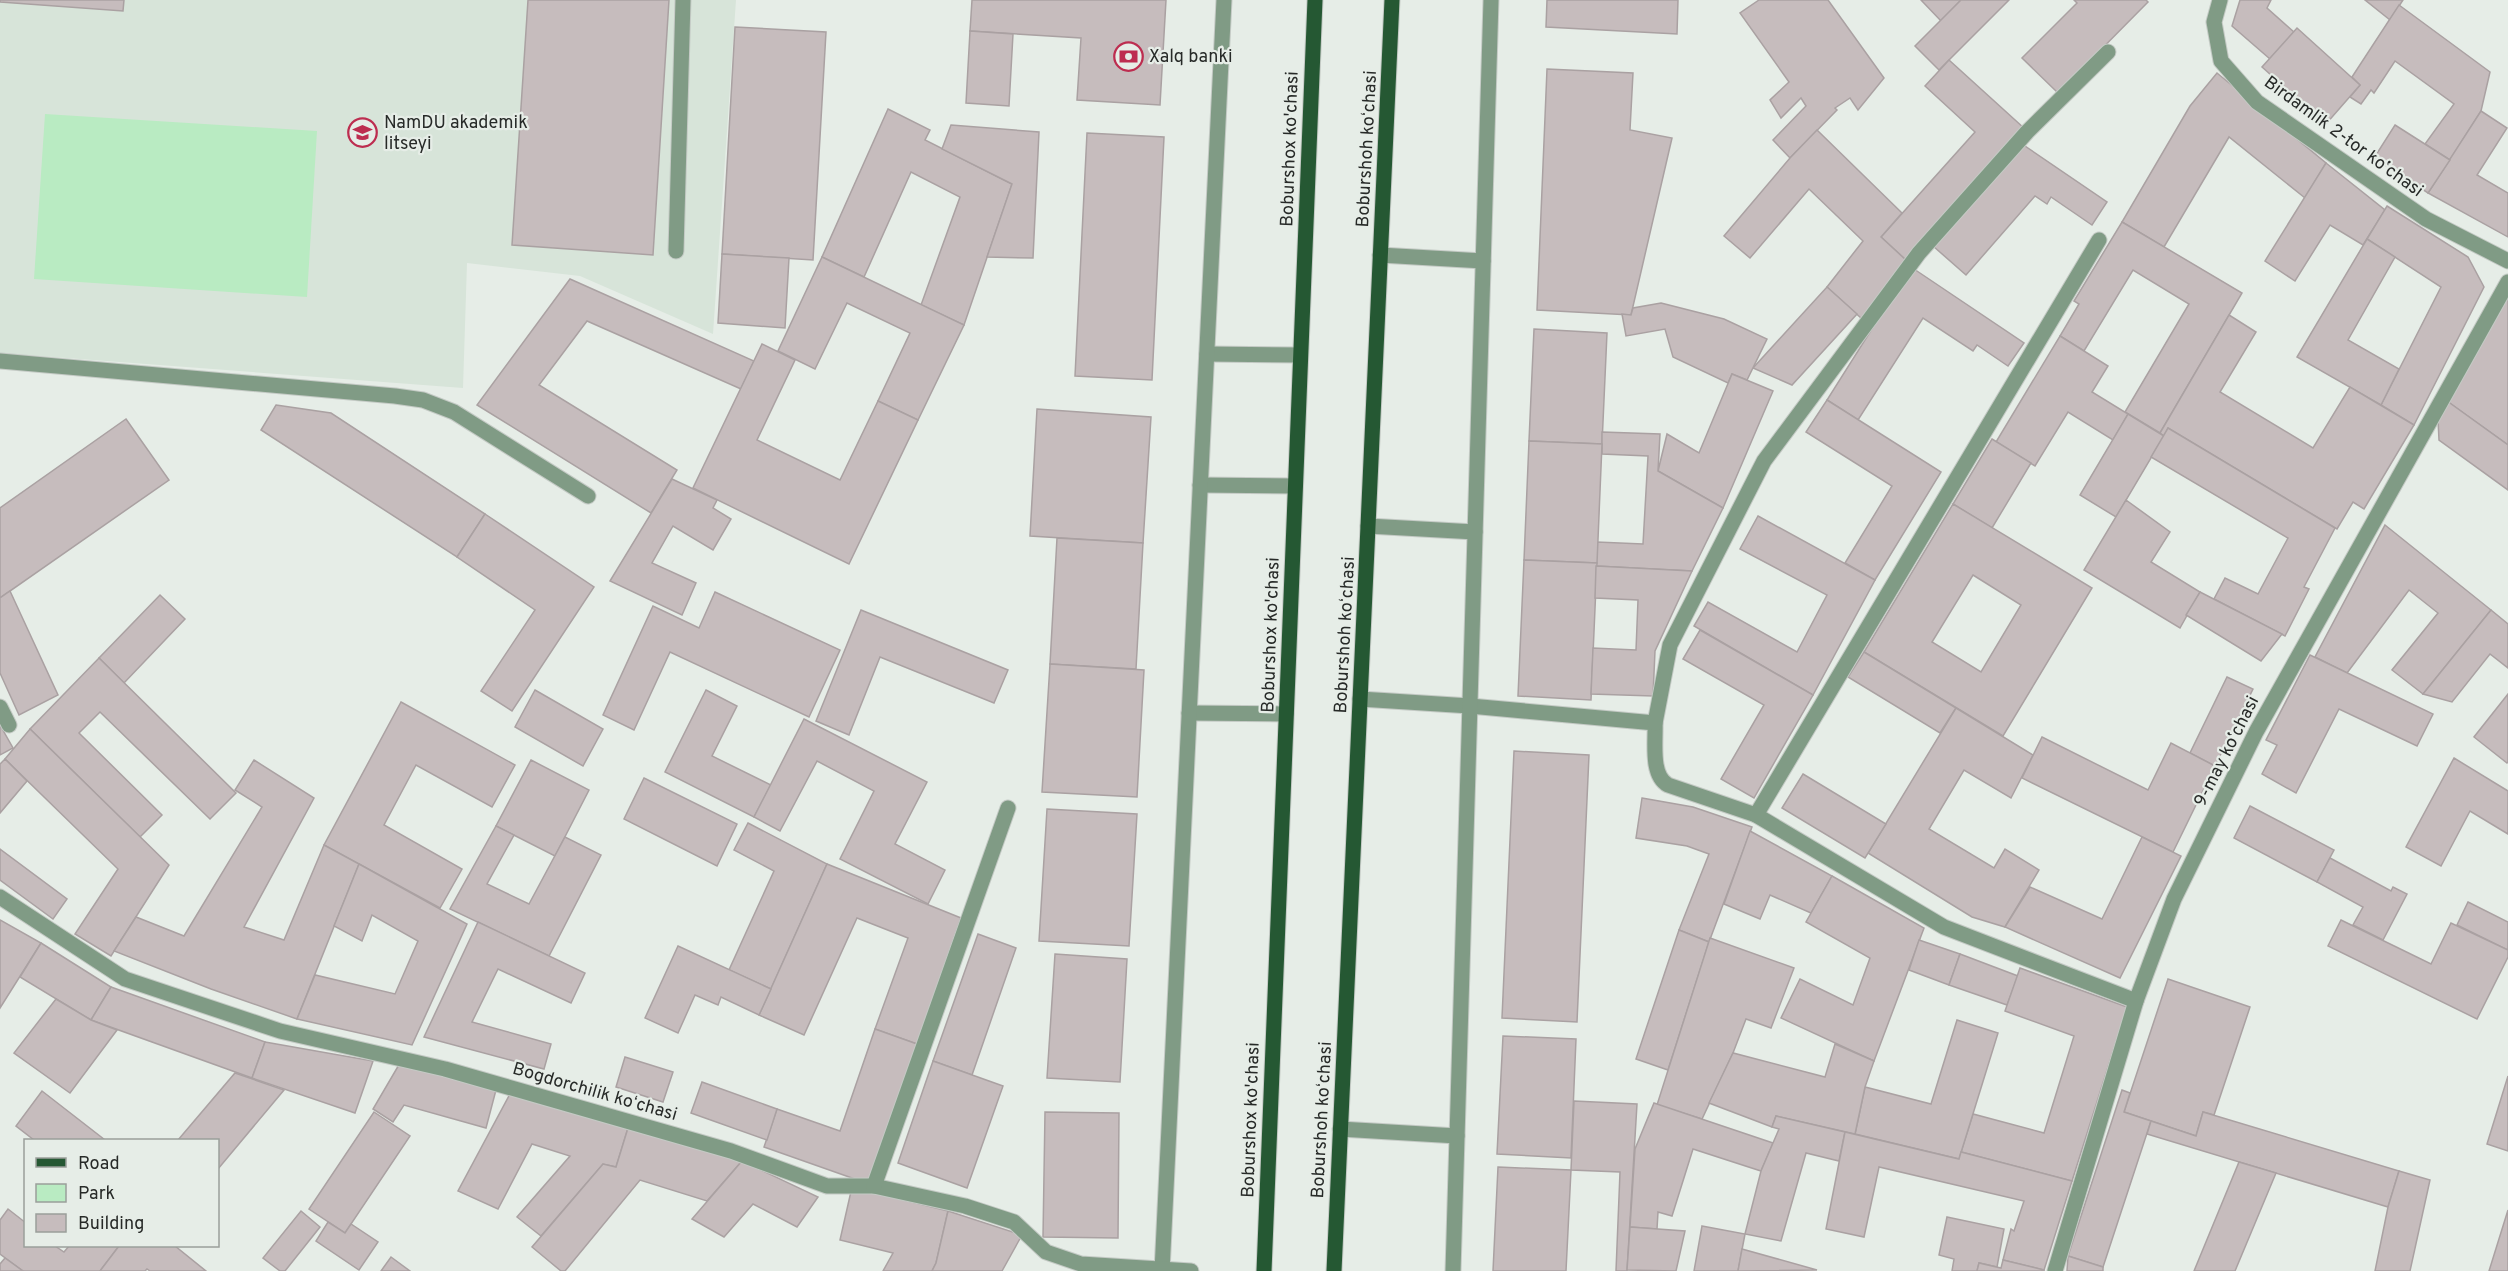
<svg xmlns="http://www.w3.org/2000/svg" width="2508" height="1271" font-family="Overpass,sans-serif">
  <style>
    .built { fill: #d7e4d9 }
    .green { fill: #b9ebc2 }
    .building { fill: #c6bcbd; stroke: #aaa1a2; stroke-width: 1.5; fill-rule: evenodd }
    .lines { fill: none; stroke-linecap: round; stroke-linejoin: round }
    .lane-casing { stroke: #c4cac5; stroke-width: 17 }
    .street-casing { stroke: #c4cac5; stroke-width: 17 }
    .primary-casing { stroke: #c4cac5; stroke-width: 17 }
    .lane { stroke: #809b85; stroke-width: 15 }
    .street { stroke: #809b85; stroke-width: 15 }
    .primary { stroke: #255833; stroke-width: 15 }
    .labels { text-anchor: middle; stroke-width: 4.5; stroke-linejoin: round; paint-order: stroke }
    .poi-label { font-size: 18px; fill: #272a28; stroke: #e6ede7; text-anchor: start }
    .street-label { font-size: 18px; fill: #272a28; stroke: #e6ede7 }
  </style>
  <rect width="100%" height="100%" fill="#e6ede7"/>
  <!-- built -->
  <path class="built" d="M0,0H736L713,334L580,276L467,263L463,388L0,353Z"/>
  <!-- green -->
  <path class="green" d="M45,114L317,131L307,297L34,279Z"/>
  <!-- building -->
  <g class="building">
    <path d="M0,0H124L123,11L0,2Z"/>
    <path d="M528,0H669L653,255L512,245Z"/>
    <path d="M972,0H1166L1160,105L1077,100L1081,38L970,31Z"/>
    <path d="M1547,0H1678L1677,34L1546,27Z"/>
    <path d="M1759,0H1828L1884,78L1858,110L1850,98L1835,108L1837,110L1790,158L1773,140L1806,106L1801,98L1781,118L1770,100L1789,82L1740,13Z"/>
    <path d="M1921,0H1961L1941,21Z"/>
    <path d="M1961,0H2009L1939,70L1915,46Z"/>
    <path d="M2074,0H2146L2148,2L2058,93L2022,58L2077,3Z"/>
    <path d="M2240,0H2271L2267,8L2294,32L2270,59L2232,26Z"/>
    <path d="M2365,0H2403L2390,20Z"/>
    <path d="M2399,5L2490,72L2481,111L2450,160L2425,144L2454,104L2395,61L2374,93L2371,90L2361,104L2350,97L2360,85L2352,77Z"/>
    <path d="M735,27L826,32L813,260L722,254Z"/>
    <path d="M2297,28L2360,85L2326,124L2262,67Z"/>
    <path d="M970,31L1013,34L1009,106L966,103Z"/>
    <path d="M1949,60L2025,129L1907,261L1881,237L1975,132L1925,86Z"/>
    <path d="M1547,69L1633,73L1630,130L1672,138L1631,315L1537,310Z"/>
    <path d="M2217,73L2326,163L2305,198L2229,137L2164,247L2122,222L2190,106Z"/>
    <path d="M888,109L930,130L925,140L1012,184L964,325L921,305L960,197L911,172L864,277L822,257Z"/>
    <path d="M2481,111L2507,128L2477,175L2508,193V237L2428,193Z"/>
    <path d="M951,125L1039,132L1033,258L987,257L1012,184L942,149Z"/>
    <path d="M2395,125L2450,160L2428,193L2374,158Z"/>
    <path d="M1817,130L1902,213L1881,237L1907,261L1862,319L1827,287L1863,241L1809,189L1750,258L1724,236L1790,158Z"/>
    <path d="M1087,133L1164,137L1152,380L1075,376Z"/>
    <path d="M2022,144L2107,202L2092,225L2051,197L2047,204L2035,196L1966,275L1933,246Z"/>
    <path d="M2326,163L2385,210L2363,245L2330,225L2295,281L2265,261Z"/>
    <path d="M2387,206L2468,257L2484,287L2414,425L2381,405L2441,287L2367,239Z"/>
    <path d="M2122,222L2242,293L2160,433L2125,412L2189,304L2133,270L2084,351L2060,336L2079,304L2074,301Z"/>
    <path d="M2367,239L2395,257L2348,340L2399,369L2381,405L2297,357Z"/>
    <path d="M722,254L789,258L785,328L718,323Z"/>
    <path d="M822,257L964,325L918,420L878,401L910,333L847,303L815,369L778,351Z"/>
    <path d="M1911,267L2024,343L2008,366L1977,345L1973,351L1923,318L1858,420L1827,400Z"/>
    <path d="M570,279L754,361L741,389L587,321L539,385L677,470L651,513L477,405Z"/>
    <path d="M1827,287L1857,314L1792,385L1753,368Z"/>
    <path d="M2508,296V445L2447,401Z"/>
    <path d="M1661,303L1724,319L1767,339L1747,380L1732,374L1728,383L1673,357L1665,329L1626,336L1622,314L1631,315L1633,308Z"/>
    <path d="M2229,315L2256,332L2220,392L2313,448L2350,387L2414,425L2364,509L2353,502L2337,529L2168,428L2164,436L2160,433Z"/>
    <path d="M1534,329L1607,333L1602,444L1529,441Z"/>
    <path d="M2060,336L2108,366L2092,392L2128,414L2113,440L2068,412L2035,466L1996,442Z"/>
    <path d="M762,344L795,360L757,440L840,480L878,401L918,420L849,564L693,488Z"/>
    <path d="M1732,374L1773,391L1723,508L1658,471L1667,434L1699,453Z"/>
    <path d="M1827,400L1941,472L1875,580L1845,563L1892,486L1806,432Z"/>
    <path d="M2447,401L2508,445V490L2439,440L2438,419Z"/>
    <path d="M276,405L331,413L485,514L457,557L261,430Z"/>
    <path d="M1037,409L1151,417L1143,543L1030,536Z"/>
    <path d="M2128,414L2164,436L2116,517L2080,495Z"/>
    <path d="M126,419L169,480L0,598V508Z"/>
    <path d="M2168,428L2335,528L2304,587L2309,589L2285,636L2214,599L2225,578L2258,594L2288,538L2151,457Z"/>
    <path d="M1602,432L1660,434L1658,471L1723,508L1692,571L1596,566L1597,542L1643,544L1648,456L1602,454Z"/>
    <path d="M1992,439L2031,463L1992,528L1953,504Z"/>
    <path d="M1529,441L1602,444L1597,563L1524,560Z"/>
    <path d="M672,479L717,500L713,508L731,519L713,550L673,526L652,563L696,583L682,615L610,581Z"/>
    <path d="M2126,500L2170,532L2151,562L2200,592L2180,628L2084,570Z"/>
    <path d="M1953,504L2092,588L2003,736L1864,652ZM1973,575L2021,605L1981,672L1932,642Z"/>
    <path d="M485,514L594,587L512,711L481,691L535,610L457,557Z"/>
    <path d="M1758,516L1875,580L1813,695L1694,626L1708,602L1797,652L1827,595L1740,549Z"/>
    <path d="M2385,525L2491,610L2423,694L2392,670L2438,613L2409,590L2347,673L2315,657Z"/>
    <path d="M1057,538L1143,543L1136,669L1050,664Z"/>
    <path d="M1524,560L1597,563L1591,700L1518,696Z"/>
    <path d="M1596,566L1692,571L1655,651L1653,696L1591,694L1593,648L1636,650L1638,600L1595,598Z"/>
    <path d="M10,591L58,695L19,715L0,673V598Z"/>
    <path d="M715,592L840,650L809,717L670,652L634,730L603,715L653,606L699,628Z"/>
    <path d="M2200,592L2282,634L2261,661L2186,615Z"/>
    <path d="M160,595L185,619L124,683L99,658Z"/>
    <path d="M861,610L1008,670L994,703L880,657L849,735L816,721Z"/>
    <path d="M2491,610L2508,624V668L2490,654L2452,702L2423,694Z"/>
    <path d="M1700,630L1813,695L1754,798L1721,779L1764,705L1683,659Z"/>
    <path d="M1864,652L1956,708L1940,733L1848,677Z"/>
    <path d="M2310,655L2433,714L2417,746L2339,709L2296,793L2262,774L2277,745L2266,740Z"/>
    <path d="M99,658L236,793L210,819L100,712L79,733L162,815L140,837L30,729Z"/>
    <path d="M1050,664L1144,670L1137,797L1042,792Z"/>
    <path d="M2227,677L2253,689L2215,766L2190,753Z"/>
    <path d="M535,690L603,729L583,766L515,727Z"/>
    <path d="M706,690L737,706L712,756L771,785L754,817L665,772Z"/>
    <path d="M2508,694V762L2507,763L2474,737Z"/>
    <path d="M401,702L515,765L492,807L416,765L384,825L462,869L440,908L324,845Z"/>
    <path d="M1956,708L2033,755L2011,798L1964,770L1929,829L1994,868L2005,849L2039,870L2005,927L1972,917L1868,853Z"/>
    <path d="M804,719L927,782L895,844L945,870L928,904L840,859L874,791L817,761L780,831L754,817Z"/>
    <path d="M0,725L13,748L0,755Z"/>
    <path d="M30,729L169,865L111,956L75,934L118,869L5,759Z"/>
    <path d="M2042,737L2148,790L2171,743L2215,766L2173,852L2022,778Z"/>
    <path d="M1514,751L1589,755L1577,1022L1502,1018Z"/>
    <path d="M2454,758L2508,791V834L2470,811L2441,866L2406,847Z"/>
    <path d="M5,759L27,781L0,813V764Z"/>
    <path d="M254,760L314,798L244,927L284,940L324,845L359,864L297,1019L211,989L114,951L136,917L184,936L262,807L235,790Z"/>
    <path d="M531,760L589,790L555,856L496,826Z"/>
    <path d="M1803,774L1886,824L1865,858L1782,808Z"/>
    <path d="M644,778L737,824L717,866L624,819Z"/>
    <path d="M1642,798L1693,807L1752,827L1709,942L1679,930L1709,854L1687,846L1636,838Z"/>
    <path d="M2250,806L2334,850L2317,882L2234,838Z"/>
    <path d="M1047,809L1137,814L1129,946L1039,941Z"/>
    <path d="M748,823L827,864L771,989L729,970L774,871L734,850Z"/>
    <path d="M496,826L514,835L487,884L529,904L565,837L601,855L549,956L450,909Z"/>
    <path d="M1750,831L1832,876L1811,913L1770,895L1760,919L1724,904Z"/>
    <path d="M2142,837L2181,856L2120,978L2005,927L2030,887L2102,919Z"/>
    <path d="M0,849L67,899L53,919L0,880Z"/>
    <path d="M2330,858L2391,891L2393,887L2407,894L2383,940L2353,925L2363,907L2317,882Z"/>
    <path d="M359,864L467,924L412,1045L297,1019L315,975L395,994L418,941L372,915L362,941L334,926Z"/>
    <path d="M827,864L961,918L917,1044L875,1029L908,938L857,918L804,1035L759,1015Z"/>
    <path d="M1832,876L1924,928L1874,1061L1781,1018L1800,979L1853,1005L1870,958L1806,922Z"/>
    <path d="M2468,902L2508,922V950L2457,925Z"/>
    <path d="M0,920L41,943L0,1008Z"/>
    <path d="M2341,920L2431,964L2451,923L2508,950V957L2477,1019L2328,946Z"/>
    <path d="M478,922L585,973L571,1003L498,969L472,1022L551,1044L544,1069L424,1037Z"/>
    <path d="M1679,930L1709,942L1668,1070L1636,1059Z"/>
    <path d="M978,934L1016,948L972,1075L933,1061Z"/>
    <path d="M1710,938L1794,968L1771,1028L1746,1019L1733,1053L1702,1119L1657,1105Z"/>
    <path d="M1919,940L1960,954L1949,985L1909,970Z"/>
    <path d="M41,943L111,987L91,1020L20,977Z"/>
    <path d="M678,946L771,989L759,1015L721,997L718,1005L695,995L678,1033L645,1018Z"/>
    <path d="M1055,954L1127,959L1120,1082L1047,1078Z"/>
    <path d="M1960,954L2018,976L2007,1005L1949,985Z"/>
    <path d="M2020,968L2127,1007L2072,1181L1961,1152L1973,1114L2044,1133L2074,1036L2005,1011Z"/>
    <path d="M2168,979L2250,1007L2214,1115L2203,1112L2196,1136L2124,1112Z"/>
    <path d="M111,987L265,1042L252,1078L91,1020Z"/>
    <path d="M56,999L91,1020L117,1030L70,1093L14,1053Z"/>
    <path d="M1957,1020L1998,1033L1959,1159L1855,1134L1865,1087L1931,1104Z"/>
    <path d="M875,1029L917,1044L869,1184L764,1147L777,1109L840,1131Z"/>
    <path d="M1503,1036L1576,1039L1571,1158L1497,1154Z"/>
    <path d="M265,1042L373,1061L355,1113L252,1078Z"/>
    <path d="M1835,1044L1874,1061L1865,1087L1855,1134L1776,1116L1772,1127L1709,1103L1733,1053L1825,1077Z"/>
    <path d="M625,1057L673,1072L663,1102L616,1087Z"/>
    <path d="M933,1061L1003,1086L967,1188L898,1163Z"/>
    <path d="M400,1063L496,1090L486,1128L404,1105L393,1122L373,1109Z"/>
    <path d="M235,1073L284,1090L218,1169V1140H178Z"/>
    <path d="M2508,1076V1151L2487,1144Z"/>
    <path d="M702,1082L777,1109L767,1140L691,1113Z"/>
    <path d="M2122,1090L2130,1093L2124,1112L2151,1121L2103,1267L2068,1256Z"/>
    <path d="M42,1091L105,1140H34L16,1126Z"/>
    <path d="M510,1094L628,1128L616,1167L603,1164L541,1236L517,1217L570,1156L532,1144L498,1209L458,1191Z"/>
    <path d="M1574,1101L1637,1104L1627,1271H1616L1620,1172L1571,1170Z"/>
    <path d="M1654,1103L1773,1143L1761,1171L1693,1149L1672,1216L1658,1212L1657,1229L1630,1227L1635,1149Z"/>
    <path d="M374,1112L410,1136L345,1233L309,1209Z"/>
    <path d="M1045,1112L1119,1113L1118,1238L1043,1237Z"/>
    <path d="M2203,1112L2399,1171L2388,1207L2147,1134L2151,1121L2196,1136Z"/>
    <path d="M1776,1116L1845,1132L1839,1161L1806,1153L1781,1241L1745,1234L1761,1171L1779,1129L1772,1127Z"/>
    <path d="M628,1128L742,1161L707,1201L640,1180L565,1271H561L532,1247L603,1164L616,1167Z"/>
    <path d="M1845,1132L1959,1159L1961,1152L2072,1181L2044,1270L2003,1260L2011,1229L2014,1231L2024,1201L1879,1167L1864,1237L1826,1229Z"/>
    <path d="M742,1161L818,1197L797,1227L753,1204L724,1237L692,1219Z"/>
    <path d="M2239,1162L2276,1173L2235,1271H2194Z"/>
    <path d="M1498,1167L1571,1170L1566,1271H1493Z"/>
    <path d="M2399,1171L2430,1180L2410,1271H2375L2388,1207Z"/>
    <path d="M852,1187L948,1211L936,1263L932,1271H883L893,1253L840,1240Z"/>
    <path d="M8,1209L26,1223V1246H55L64,1252L69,1246H119L100,1271H23L0,1254V1220Z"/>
    <path d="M2508,1210V1271H2489Z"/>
    <path d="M301,1211L320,1227L285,1271H280L263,1258Z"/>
    <path d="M948,1211L1022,1235L1002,1271H932L936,1263Z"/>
    <path d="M1947,1217L2004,1229L1997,1267L1979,1263L1977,1271H1952L1954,1259L1939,1255Z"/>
    <path d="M328,1222L345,1233L351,1224L378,1242L359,1270L316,1241Z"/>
    <path d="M1702,1226L1745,1234L1738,1271H1694Z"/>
    <path d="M1630,1227L1685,1231L1676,1271L1627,1270Z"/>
    <path d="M119,1246H175L206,1271H150L147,1269L145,1271H100Z"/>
    <path d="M1742,1249L1817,1270L1738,1271Z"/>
    <path d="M2068,1256L2103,1267V1271H2067Z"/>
    <path d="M391,1257L410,1271H381Z"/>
    <path d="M5,1258L23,1271H0V1264Z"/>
    <path d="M2003,1260L2044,1270V1271H1977L1979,1263L2001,1268Z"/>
  </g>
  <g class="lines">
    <defs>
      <g id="lane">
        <path d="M676,251L683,0"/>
        <path d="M1380,255L1483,261"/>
        <path d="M1207,354L1300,355"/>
        <path d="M1200,485L1295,486"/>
        <path d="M1368,526L1475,532"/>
        <path d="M1360,699L1470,706"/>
        <path d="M0,707L9,725"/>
        <path d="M1189,713L1286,714"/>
        <path d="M1340,1129L1457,1136"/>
        <path d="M1162,1271L1224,0"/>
      </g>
      <g id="street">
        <path d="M2220,0L2214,22L2221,61L2257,102L2426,219L2508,261"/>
        <path d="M0,361L395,396L423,400L454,412L588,496"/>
        <path d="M1470,706L1655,723C1656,741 1650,775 1668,785L1756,815L1944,927L2136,1001"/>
        <path d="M1655,723L1670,645L1764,461L1919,253L2027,132L2108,52"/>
        <path d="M1756,815L2099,240"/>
        <path d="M0,897L125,979L280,1031L445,1069L731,1151L827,1186H874L965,1206L1014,1222L1046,1252L1081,1264L1191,1271"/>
        <path d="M874,1186L1008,808"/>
        <path d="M1453,1271L1491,0"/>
        <path d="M2055,1271L2136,1001L2174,899L2256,732L2508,282"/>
      </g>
      <g id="primary">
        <path d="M1264,1271L1315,0"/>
        <path d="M1334,1271L1392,0"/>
      </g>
    </defs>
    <!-- lane casing -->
    <use href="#lane" class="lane-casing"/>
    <!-- street casing -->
    <use href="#street" class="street-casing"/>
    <!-- primary casing -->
    <use href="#primary" class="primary-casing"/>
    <!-- lane -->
    <use href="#lane" class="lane"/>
    <!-- street -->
    <use href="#street" class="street"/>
    <!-- primary -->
    <use href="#primary" class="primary"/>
  </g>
  <!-- icons -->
  <defs>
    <symbol id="bank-ring" viewBox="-11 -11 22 22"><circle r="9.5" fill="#e6ede7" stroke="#bd2d50" stroke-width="1.5"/><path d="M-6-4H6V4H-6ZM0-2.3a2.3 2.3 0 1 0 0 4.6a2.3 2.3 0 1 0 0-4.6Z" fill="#bd2d50"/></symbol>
    <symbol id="school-ring" viewBox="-11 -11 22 22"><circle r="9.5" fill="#e6ede7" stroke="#bd2d50" stroke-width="1.5"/><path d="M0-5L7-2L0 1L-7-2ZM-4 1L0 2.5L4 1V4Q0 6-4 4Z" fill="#bd2d50"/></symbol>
  </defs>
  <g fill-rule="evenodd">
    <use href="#bank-ring" x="1112" y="40" width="33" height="33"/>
    <use href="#school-ring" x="346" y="116" width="33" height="33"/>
  </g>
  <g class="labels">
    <!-- poi labels -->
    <g class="poi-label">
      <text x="1149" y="62">Xalq banki</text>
      <text x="384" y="128">NamDU akademik<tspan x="384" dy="21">litseyi</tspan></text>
    </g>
    <!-- street labels -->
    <g class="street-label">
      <text transform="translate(2344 136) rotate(36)" y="6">Birdamlik 2-tor koʼchasi</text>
      <text transform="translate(1289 149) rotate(-88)" y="6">Boburshox ko'chasi</text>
      <text transform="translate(1366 149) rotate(-87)" y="6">Boburshoh koʻchasi</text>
      <text transform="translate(1270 635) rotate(-88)" y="6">Boburshox ko'chasi</text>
      <text transform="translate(1344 635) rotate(-87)" y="6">Boburshoh koʻchasi</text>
      <text transform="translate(2226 751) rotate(-63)" y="6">9-may koʼchasi</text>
      <text transform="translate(595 1091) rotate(16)" y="6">Bogdorchilik koʻchasi</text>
      <text transform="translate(1250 1120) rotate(-88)" y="6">Boburshox ko'chasi</text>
      <text transform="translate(1321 1120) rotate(-87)" y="6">Boburshoh koʻchasi</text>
    </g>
  </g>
  <!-- legend -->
  <rect x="24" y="1139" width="195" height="108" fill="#e6ede7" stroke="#9a9f9b" stroke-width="1.5"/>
  <rect x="36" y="1158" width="30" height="9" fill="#255833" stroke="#9a9f9b" stroke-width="1.5"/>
  <text x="78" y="1169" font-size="18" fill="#272a28">Road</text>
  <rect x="36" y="1184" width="30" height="18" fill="#b9ebc2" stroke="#9a9f9b" stroke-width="1.5"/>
  <text x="78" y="1199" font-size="18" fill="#272a28">Park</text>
  <rect x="36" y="1214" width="30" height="18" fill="#c6bcbd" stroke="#9a9f9b" stroke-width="1.5"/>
  <text x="78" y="1229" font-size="18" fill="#272a28">Building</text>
</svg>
